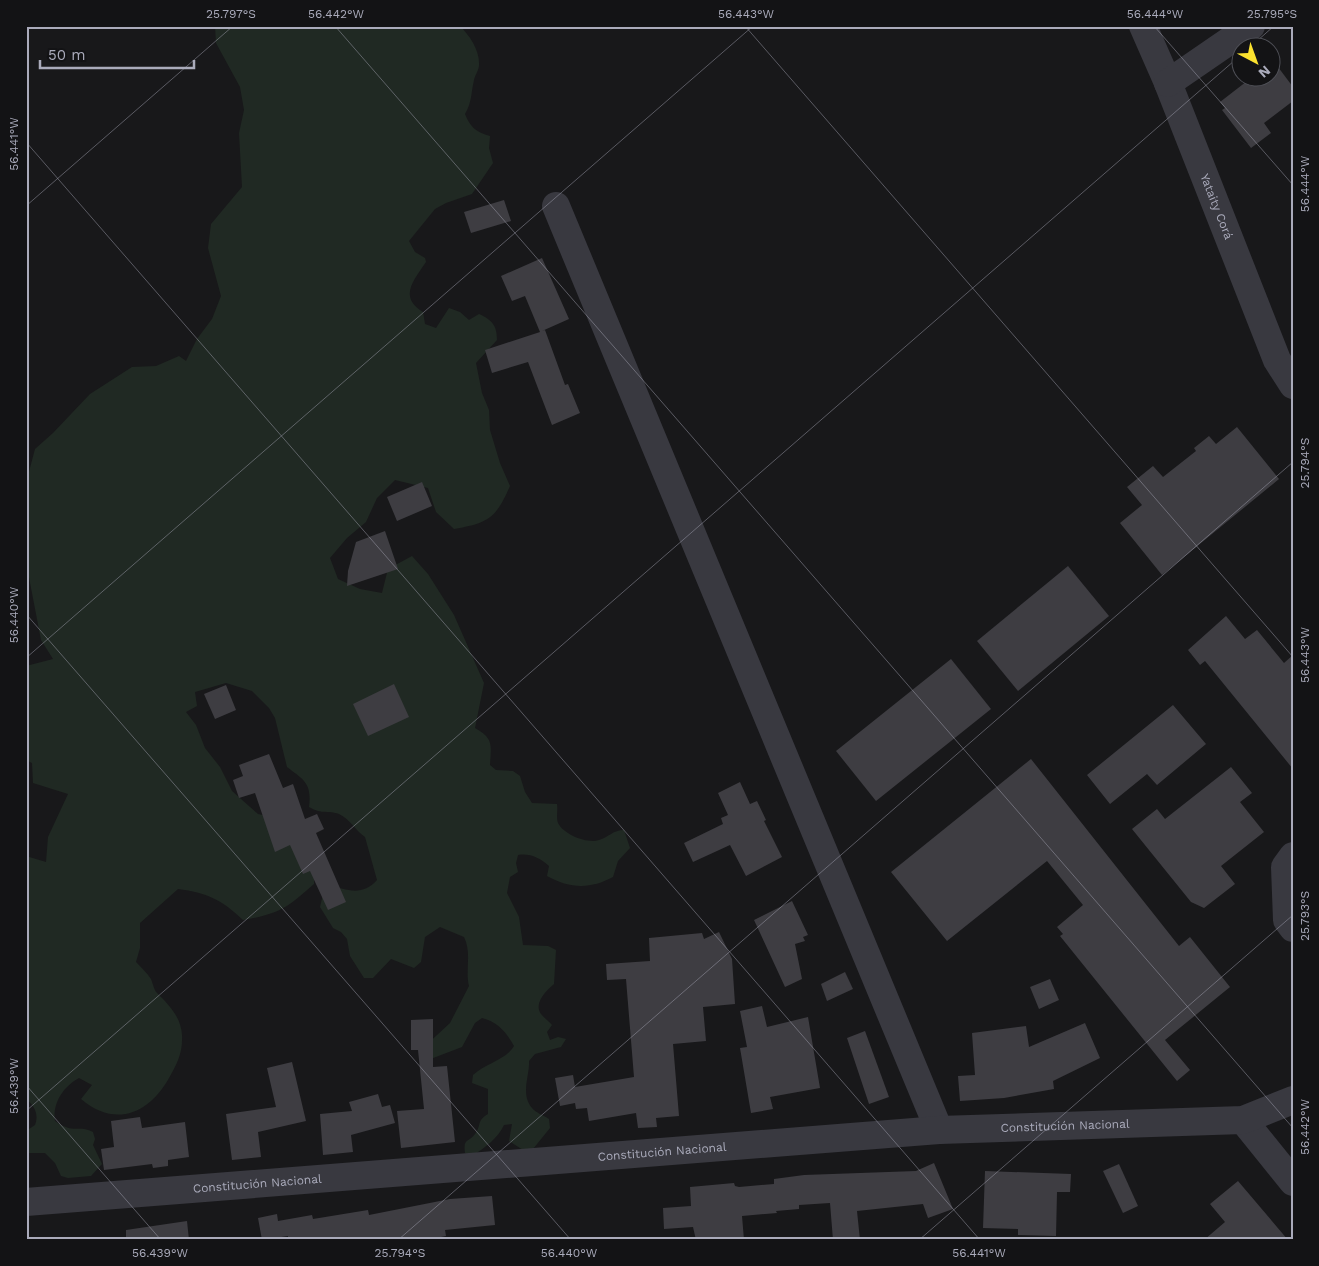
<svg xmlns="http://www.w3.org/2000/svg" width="1319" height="1266" font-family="'Work Sans',sans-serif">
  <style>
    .green { fill: #202923 }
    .building { fill: #3e3d42 }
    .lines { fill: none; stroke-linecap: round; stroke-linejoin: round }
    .minor { stroke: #393940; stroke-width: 28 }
    .ticks { fill: none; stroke: #aaabbb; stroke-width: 1; stroke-opacity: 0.45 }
    .labels { text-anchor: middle; stroke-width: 4.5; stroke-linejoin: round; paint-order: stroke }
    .street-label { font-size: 12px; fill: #aaabbb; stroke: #131315 }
    .neatline { fill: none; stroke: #aaabbb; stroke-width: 2 }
    .ticks-label { font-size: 12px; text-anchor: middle; fill: #aaabbb }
  </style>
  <rect width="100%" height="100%" fill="#18181a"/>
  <!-- green -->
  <path class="green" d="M215,26H460C470,36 480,51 479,65C479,70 475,75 474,80C471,93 472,102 465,114C470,127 476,132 490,136L489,148L493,163L472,194L446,203L435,209L409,241L415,252L425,258L426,262C414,280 398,297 423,312L425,324L436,328L449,308L460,312L469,320L479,314C492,320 497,325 497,340L476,363L482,393L489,410L490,430L500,463L510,486C496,518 489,523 454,529L436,512L428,488L395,480L377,498L366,522L347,538L330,558L338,579L360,589L382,593L388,569L412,556L428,574L454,615L484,683L475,728C494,739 491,744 490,765L496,770L513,771L520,776L525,792L532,803L557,804C558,810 556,818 558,823C564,835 588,844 599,840C609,837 613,830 624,830L630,848L618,861L613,877C591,889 570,889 547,876L549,866C540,858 530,853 518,855L516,863L518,872L510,877L507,893L519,917L523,945L548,946L556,950L554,984C547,990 533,1003 541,1014C544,1018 549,1021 552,1025L547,1032L550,1040L558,1037L566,1039L561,1047L535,1054L529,1061C530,1075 520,1094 532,1108C536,1113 543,1115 549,1119L550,1128L533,1149L523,1150L509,1141L512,1124L504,1125C498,1138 485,1148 473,1155L465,1153C463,1138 468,1143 475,1134C482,1125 476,1121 488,1114V1089L472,1083L473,1075C486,1063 506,1060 514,1046C506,1032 498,1022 482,1018L475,1023L462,1047L428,1060L423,1048L450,1023L469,986C465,970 472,953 464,937L440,927L425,937L421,962L414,968L391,959L373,978H364L350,956L347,939L341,932L333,928L320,907L324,890L329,884C347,891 363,896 377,880L365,837C355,830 350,819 339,814C328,810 323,815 309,807C312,783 304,780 287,767L275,718L269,708L252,691L226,683L195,692L197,706L186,712L196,725L205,748L220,767L232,791L258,814L282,819L314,859V884C287,908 279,914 243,920C221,899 207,893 178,889L140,923V948L136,962C141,967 147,973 151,979C153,984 154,990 157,993C169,1005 181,1017 182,1035C183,1052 177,1064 169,1078C149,1114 115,1128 81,1099L92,1085L79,1078C64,1086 52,1103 55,1121C75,1135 77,1124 93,1132L95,1139L93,1145L102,1164L91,1176L68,1178L61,1176L55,1163L45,1153H26V1131L35,1125C39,1115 35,1106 26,1099V856L46,862L48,837L68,794L33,783L32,763L26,760V666L53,659L41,640L27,567L26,483L35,449L53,433L90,394L132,367L156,366L179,356L186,361L197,339L212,319L221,296L208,248L211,224L242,187L239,133L244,110L240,87L216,43Z"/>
  <!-- building -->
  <g class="building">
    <path d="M1272,59L1293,87V101L1264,123L1271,133L1251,148L1222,110L1225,108L1220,102L1251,78H1272Z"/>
    <path d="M504,200L511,221L471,233L464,212Z"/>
    <path d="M542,258L569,319L542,331L545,330L565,385L568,384L580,413L552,425L528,362L492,373L485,350L540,332L525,296L512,301L501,276Z"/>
    <path d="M1237,427L1279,479L1162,575L1120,523L1142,505L1127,487L1153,466L1163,477L1196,451L1194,448L1209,436L1216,444Z"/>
    <path d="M422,482L432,506L397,521L387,497Z"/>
    <path d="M385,531L398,569L347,586L348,571L356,542Z"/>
    <path d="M1068,566L1109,616L1018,691L977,641Z"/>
    <path d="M1226,616L1245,639L1257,630L1284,663L1293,655V769L1205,661L1200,665L1188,650Z"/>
    <path d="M951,659L991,709L876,801L836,751Z"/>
    <path d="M394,684L409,717L368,736L353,704Z"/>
    <path d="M226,685L236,710L215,719L204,694Z"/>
    <path d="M1173,705L1206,744L1157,785L1147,774L1110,804L1087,775Z"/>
    <path d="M269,754L283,788L293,784L305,819L317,814L324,829L316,833L346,902L328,910L310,871L303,874L290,845L275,852L255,793L239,798L233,780L243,776L239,765Z"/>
    <path d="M1031,759L1179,946L1190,937L1230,987L1165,1040L1190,1070L1177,1081L1060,936L1063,934L1057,927L1083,905L1047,861L947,941L891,872Z"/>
    <path d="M1231,767L1252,793L1240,802L1264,832L1221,866L1235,884L1204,908L1191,902L1132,829L1157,809L1165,819Z"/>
    <path d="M740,782L750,804L757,801L766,820L764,821L782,857L746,876L730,845L693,862L684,843L723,824L721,818L728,815L718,793Z"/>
    <path d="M792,901L808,935L803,937L805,941L795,944L802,979L785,987L754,920Z"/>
    <path d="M719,932L732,959L735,1004L703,1007L706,1041L673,1044L679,1116L656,1118L657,1127L638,1128L636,1113L589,1121L587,1108L576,1109L575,1103L560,1106L555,1078L573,1075L575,1087L634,1077L626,979L607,980L606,964L650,961L649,938L702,933L704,939Z"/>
    <path d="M845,972L853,989L827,1001L821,984Z"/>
    <path d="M1050,979L1059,1000L1039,1009L1030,987Z"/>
    <path d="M762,1006L767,1027L808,1017L820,1088L770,1097L773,1109L751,1113L740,1048L747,1047L740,1011Z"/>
    <path d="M433,1019V1067L447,1066L455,1142L401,1148L397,1111L424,1109L418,1050H411V1020Z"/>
    <path d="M1085,1023L1100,1058L1053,1081L1054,1089L1004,1098L960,1101L958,1076L975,1075L972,1033L1026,1026L1029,1047Z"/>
    <path d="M865,1031L889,1097L869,1104L847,1038Z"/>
    <path d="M292,1062L306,1121L258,1132L261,1157L232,1160L226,1114L276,1107L267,1068Z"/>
    <path d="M378,1094L382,1107L390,1105L395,1123L351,1135L353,1152L323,1155L320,1114L352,1111L349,1102Z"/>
    <path d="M140,1117L142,1128L185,1122L189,1157L168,1160V1166L153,1168L152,1164L104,1170L101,1149L114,1147L111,1121Z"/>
    <path d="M934,1163L953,1209L928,1218L923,1204L857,1211L860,1240H833L830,1203L799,1205V1209L776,1211L777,1213L742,1216L744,1240H696L693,1227L664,1229L663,1208L691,1206L690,1187L734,1183L735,1186L739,1187L774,1184V1179L804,1175L916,1171Z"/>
    <path d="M1119,1164L1138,1206L1123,1213L1103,1171Z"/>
    <path d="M985,1171L1071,1174L1070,1192H1057L1056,1236L1018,1235V1229L983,1228Z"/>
    <path d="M1238,1181L1288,1240H1204L1225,1222L1210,1204Z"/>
    <path d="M492,1196L495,1225L445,1230L446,1236L426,1240H288V1236L262,1240L258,1218L277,1214L278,1221L312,1215L313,1219L368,1210L369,1215L450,1199Z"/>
    <path d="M187,1221L189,1240H126V1230Z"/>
  </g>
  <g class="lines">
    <!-- minor -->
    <g class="minor">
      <path id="s1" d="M1143,26L1168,83L1277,360L1293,385"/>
      <path d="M1168,83L1251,26"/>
      <path d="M556,206L939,1130"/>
      <path d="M1293,856L1285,867L1287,920L1293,928"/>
      <path d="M1243,1120L1293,1182"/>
      <path id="s2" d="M26,1202L939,1130L1243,1120L1293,1100"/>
    </g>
  </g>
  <!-- ticks -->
  <path class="ticks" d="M335,26L1293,1128M745,26L1293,657M1154,26L1293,185M1249,48L1274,26M26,142L980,1240M26,206L233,26M26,614L571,1240M26,658L753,26M26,1085L161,1240M26,1111L1242,54M398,1240L1293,462M919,1240L1293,915"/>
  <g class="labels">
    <!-- street labels -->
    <g class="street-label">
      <text dy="4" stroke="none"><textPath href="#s1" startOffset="195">Yataity Corá</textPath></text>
      <text dy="4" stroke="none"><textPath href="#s2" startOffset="1042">Constitución Nacional</textPath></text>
      <text dy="4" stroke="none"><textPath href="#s2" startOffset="638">Constitución Nacional</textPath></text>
      <text dy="4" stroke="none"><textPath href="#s2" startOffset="232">Constitución Nacional</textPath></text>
    </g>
  </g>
  <!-- border -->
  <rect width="1319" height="1266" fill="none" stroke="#131315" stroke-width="55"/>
  <!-- north arrow -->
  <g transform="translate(1256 62) rotate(139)"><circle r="24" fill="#131315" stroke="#4f5057"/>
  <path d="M0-4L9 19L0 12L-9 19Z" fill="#fbe22f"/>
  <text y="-8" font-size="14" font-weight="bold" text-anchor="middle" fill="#aaabbb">N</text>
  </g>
  <!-- scale -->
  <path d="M40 60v8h154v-8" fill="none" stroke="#aaabbb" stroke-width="2.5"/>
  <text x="48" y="60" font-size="15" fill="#aaabbb" stroke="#131315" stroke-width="4" paint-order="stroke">50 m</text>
  <rect x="28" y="28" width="1264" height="1210" class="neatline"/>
  <g class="ticks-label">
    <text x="231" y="18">25.797°S</text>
    <text x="336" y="18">56.442°W</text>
    <text x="746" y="18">56.443°W</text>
    <text x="1155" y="18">56.444°W</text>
    <text x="1272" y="18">25.795°S</text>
    <text transform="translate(14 144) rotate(-90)" y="4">56.441°W</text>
    <text transform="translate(1305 184) rotate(-90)" y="4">56.444°W</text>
    <text transform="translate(1305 463) rotate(-90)" y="4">25.794°S</text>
    <text transform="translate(14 615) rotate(-90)" y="4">56.440°W</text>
    <text transform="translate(1305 655) rotate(-90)" y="4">56.443°W</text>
    <text transform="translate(1305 916) rotate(-90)" y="4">25.793°S</text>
    <text transform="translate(14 1086) rotate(-90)" y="4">56.439°W</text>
    <text transform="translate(1305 1127) rotate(-90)" y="4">56.442°W</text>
    <text x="160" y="1257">56.439°W</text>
    <text x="400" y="1257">25.794°S</text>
    <text x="569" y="1257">56.440°W</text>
    <text x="979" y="1257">56.441°W</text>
  </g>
</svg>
